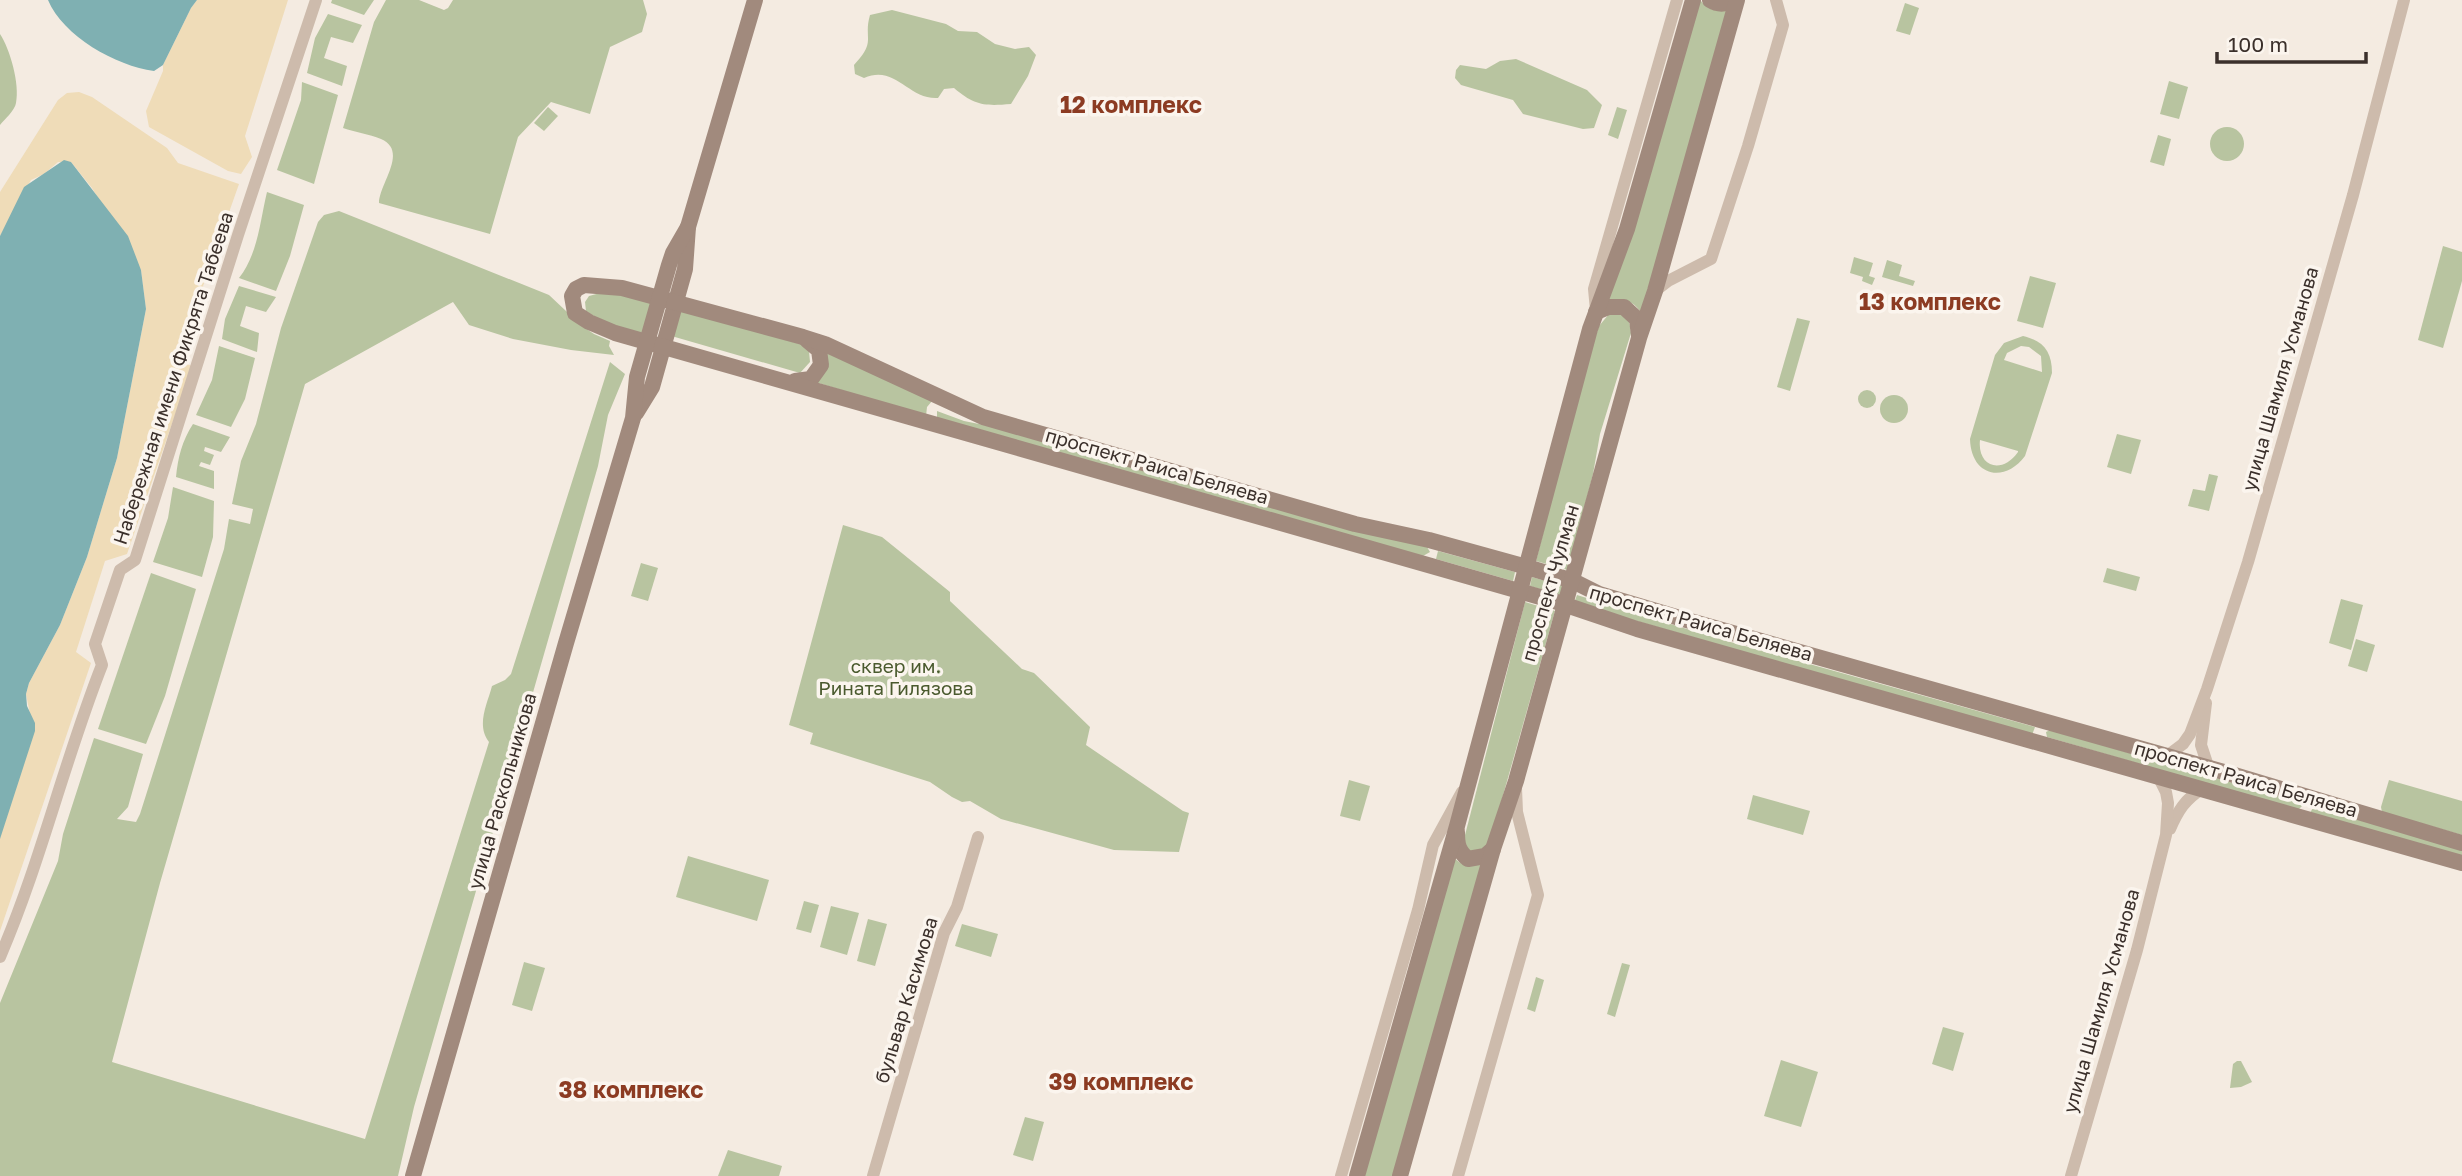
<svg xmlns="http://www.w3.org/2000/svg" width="2462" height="1176" font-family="'Golos Text',sans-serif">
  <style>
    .green { fill: #b8c4a0; fill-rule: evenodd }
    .sand { fill: #efdcb8 }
    .water { fill: #7fb0b2 }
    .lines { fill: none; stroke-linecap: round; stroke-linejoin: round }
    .street { stroke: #cdbbac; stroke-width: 12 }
    .secondary { stroke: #a18a7d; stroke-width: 16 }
    .labels { text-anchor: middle; stroke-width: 7; stroke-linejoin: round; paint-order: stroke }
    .street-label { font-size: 19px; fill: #3b302b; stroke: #fbf5ee }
    .park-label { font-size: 19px; fill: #4a5a2e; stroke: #fbf5ee }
    .quarter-label { font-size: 23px; font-weight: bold; fill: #8c3b22; stroke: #fbf5ee }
  </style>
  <rect width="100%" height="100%" fill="#f4ebe1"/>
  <!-- green -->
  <g class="green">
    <path d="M332,0H374L364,15L331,3Z"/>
    <path d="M386,0H419L444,10L448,8L453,0H643L647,14L642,32L610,47L590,114L551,102L518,137L490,234L379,203C379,184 409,151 381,139C369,134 355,132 343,128L374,22Z"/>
    <path d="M1700,0C1709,10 1717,13 1729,9L1642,314C1633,299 1624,300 1608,301Z"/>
    <path d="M1905,3L1919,8L1910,35L1896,31Z"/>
    <path d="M892,10L946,24L958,31L977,32L995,44L1015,49L1029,47L1036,55L1028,76L1011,104C985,106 975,106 954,88L944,89L938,98C908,100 896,64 864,78L855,74L854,65C877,41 863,39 870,15Z"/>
    <path d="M328,14L362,25L353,43L331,37L324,58L347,66L342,86L307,73L315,38Z"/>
    <path d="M0,34C10,49 20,84 16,103C15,110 5,119 0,125Z"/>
    <path d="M1516,59L1587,90L1602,105L1594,128L1583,129L1523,114L1513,100L1461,85L1455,78L1456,70L1460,65L1486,69L1500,61Z"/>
    <path d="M2169,81L2188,87L2179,119L2160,114Z"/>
    <path d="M302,82L338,95L314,184L277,170L301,100Z"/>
    <path d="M548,107L558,116L544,131L534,123Z"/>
    <path d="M1617,107L1627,110L1618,139L1608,135Z"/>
    <circle cx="2227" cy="144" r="17"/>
    <path d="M2158,135L2171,139L2164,166L2150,162Z"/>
    <path d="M267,192L304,205L290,256L276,291L239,278C258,254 260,221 267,192Z"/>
    <path d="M339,211L549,295L582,326L594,334L610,341L609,346L614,355L571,350L513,339L469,325L453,302L305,384L160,883L112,1062L365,1139L489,742C476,725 487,705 492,686L505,680L511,674L610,362L625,374L608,415L598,466L414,1107L398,1176H0V1003L58,861L63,834L94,738L143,754L128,807L117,819L136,822L140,814L224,549L229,519L250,524L253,509L232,504L241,461L256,424L281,328L318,222L324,215Z"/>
    <path d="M2443,246L2462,252V281L2443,348L2418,340Z"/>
    <path d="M1854,257L1873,263L1869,276L1875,278L1872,285L1862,281L1863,277L1850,273Z"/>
    <path d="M1887,260L1902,265L1899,276L1915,281L1913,286L1882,277Z"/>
    <path d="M2030,276L2056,283L2043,328L2017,321Z"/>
    <path d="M239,286L276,297L266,312L246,306L240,326L259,333L257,352L222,339L225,319Z"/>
    <path d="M600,293L622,295L653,304L644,337L614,329L586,311L585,302L589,296Z"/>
    <path d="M676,309L804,345L809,351L810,362L800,373L668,335Z"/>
    <path d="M1609,314L1625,315L1629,320L1631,333L1600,434L1593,474L1568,570L1536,561L1585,368L1599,326Z"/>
    <path d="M1797,318L1810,321L1790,391L1777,387Z"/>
    <path d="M2023,336C2044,341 2052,352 2052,373L2025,456C2004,484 1971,476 1970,439L1995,355L2004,343ZM2021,346L2029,347L2041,356L2042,372L2004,360L2007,353ZM1980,440L2018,451V452C2002,475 1977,467 1980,440Z"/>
    <path d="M219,346L255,358L245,399L231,427L196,415L212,380Z"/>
    <path d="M824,349L932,401L927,407L926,416L812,381Z"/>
    <circle cx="1867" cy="399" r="9"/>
    <circle cx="1894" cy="409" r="14"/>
    <path d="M937,411L964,421L999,428L1427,547L1430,552L1423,556L937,420Z"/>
    <path d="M193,424L230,437L221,452L205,447L204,451L214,455L210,465L201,462L199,466L214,471V489L176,477C178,457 182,441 193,424Z"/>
    <path d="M2117,434L2141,440L2131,474L2107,467Z"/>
    <path d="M2209,474L2218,476L2209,511L2188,506L2193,489L2205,491Z"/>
    <path d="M173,487L214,501L213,537L202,577L153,562L168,518Z"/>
    <path d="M843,525L882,537L950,592V601L1022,669L1034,673L1090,727L1086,745L1183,811L1189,813L1179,852L1114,850L1001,819L970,801L962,802L952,797L930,782L810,744L813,733L789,725Z"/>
    <path d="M1438,551L1515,572L1513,581L1436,559Z"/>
    <path d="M641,563L658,568L648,601L631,596Z"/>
    <path d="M2107,568L2140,577L2136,591L2103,582Z"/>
    <path d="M151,573L196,589L165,696L146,744L98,729Z"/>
    <path d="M1532,577L1563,586L1560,595L1530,586Z"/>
    <path d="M1577,595L1716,638L2035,727L2032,735L1574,603Z"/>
    <path d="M2341,599L2363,605L2351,650L2329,643Z"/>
    <path d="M1525,602L1555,611L1489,845L1486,849L1468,852L1464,839Z"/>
    <path d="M2356,639L2375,645L2367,672L2348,666Z"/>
    <path d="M2050,730L2299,802L2302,806L2298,810L2047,737L2046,732Z"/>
    <path d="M1349,780L1370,786L1360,821L1340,816Z"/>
    <path d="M2389,780L2462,801V835L2382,812L2381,807Z"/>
    <path d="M1753,795L1810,811L1803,835L1747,819Z"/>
    <path d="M2314,806L2462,850V858L2310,813Z"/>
    <path d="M688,856L769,880L757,921L676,897Z"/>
    <path d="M1453,856C1461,867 1471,867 1484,863L1394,1176H1362Z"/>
    <path d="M804,901L819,905L811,933L796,929Z"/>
    <path d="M831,906L859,913L847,955L820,947Z"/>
    <path d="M868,919L887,924L875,966L857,961Z"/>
    <path d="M962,924L998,934L991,957L955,946Z"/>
    <path d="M524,962L545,968L532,1011L512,1005Z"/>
    <path d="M1622,963L1630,965L1615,1017L1607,1014Z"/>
    <path d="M1536,977L1544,980L1535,1012L1527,1009Z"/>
    <path d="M1943,1027L1964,1033L1953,1071L1932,1064Z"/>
    <path d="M1781,1060L1818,1072L1801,1127L1764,1116Z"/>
    <path d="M2237,1061H2241L2252,1082L2241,1087L2230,1088L2233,1064Z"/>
    <path d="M1025,1117L1044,1122L1033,1161L1013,1155Z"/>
    <path d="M728,1150L782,1166L779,1176H718Z"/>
  </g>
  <!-- sand -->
  <g class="sand">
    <path d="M197,0H288L245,136L252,157L241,174L228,171L149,127L146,111L163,71V65L191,8Z"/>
    <path d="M79,92L92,97L167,148L178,163L239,184L177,360L192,366L127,554L105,561L76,652L91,663L0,931V838L30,714L26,694L29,683L60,625L87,557L117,458L146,309L141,270L92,188L71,162H58L44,174L31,180L0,236V192L58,100L67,93Z"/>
  </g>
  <!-- water -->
  <g class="water">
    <path d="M48,0H197L191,8L163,65L154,71C116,66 63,36 48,0Z"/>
    <path d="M64,160L71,162L128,236L141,270L146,309L117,458L87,557L60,625L29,683L26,694L27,706L35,723V731L0,839V236L24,187Z"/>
  </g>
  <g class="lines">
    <!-- street -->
    <g class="street">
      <path d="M1655,291L1668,281L1711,259L1712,256L1748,146L1783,25L1776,0"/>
      <path d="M1596,310L1594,289L1677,0"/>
      <path d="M2206,703L2201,745L2209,769"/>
      <path d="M2167,756L2183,744L2190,734L2207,689L2248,562L2353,195L2404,0"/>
      <path d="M2170,829C2178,811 2185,799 2202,789"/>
      <path d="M0,957C41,862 64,761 102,665L95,644L120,570L135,560L238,235L316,0"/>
      <path d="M873,1176L944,933L957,907L978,837"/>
      <path d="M1341,1176L1418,910L1433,845L1462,792"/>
      <path d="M1458,1176L1538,895L1517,812L1516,788"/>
      <path d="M2071,1176L2137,950L2166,835L2168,803L2166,792L2158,776"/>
    </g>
    <!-- secondary -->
    <g class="secondary">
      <path d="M1710,0C1718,5 1725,5 1733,0"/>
      <path d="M1596,312L1608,307H1624L1637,319L1639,336"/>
      <path d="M795,381L811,379L821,365L819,350L807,340"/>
      <path d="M636,413L652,387L685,269L688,227L755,0"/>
      <path d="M1457,832C1457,844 1458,851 1468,859L1485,856L1493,849"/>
      <path d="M2462,843L2231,774L1683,619L1599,594L1573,581L1527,567L1429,540L1355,524L983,417L825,344L803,337L622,288L584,285L576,289L572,296L575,313L589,322L615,333L1554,601L1637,629L2462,863"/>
      <path d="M413,1176L566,643L633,418L637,377L669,265L673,253L688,227"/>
      <path d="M1357,1176L1457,826L1590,329L1627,229L1693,0"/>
      <path d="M1400,1176L1493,849L1516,781L1639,338L1655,291L1737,0"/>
    </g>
  </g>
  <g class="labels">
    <!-- street labels -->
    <g class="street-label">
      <text transform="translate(173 378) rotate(-72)" y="7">Набережная имени Фикрята Табеева</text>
      <text transform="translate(2280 379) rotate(-74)" y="7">улица Шамиля Усманова</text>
      <text transform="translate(1157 466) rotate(16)" y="7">проспект Раиса Беляева</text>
      <text transform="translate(1550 583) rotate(-74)" y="7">проспект Чулман</text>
      <text transform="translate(1701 623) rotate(16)" y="7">проспект Раиса Беляева</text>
      <text transform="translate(2246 779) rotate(16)" y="7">проспект Раиса Беляева</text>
      <text transform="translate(502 791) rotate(-74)" y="7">улица Раскольникова</text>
      <text transform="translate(906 1000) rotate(-73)" y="7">бульвар Касимова</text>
      <text transform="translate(2101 1001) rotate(-74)" y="7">улица Шамиля Усманова</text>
    </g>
    <!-- park labels -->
    <g class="park-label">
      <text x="896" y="673">сквер им.<tspan x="896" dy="22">Рината Гилязова</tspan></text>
    </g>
    <!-- quarter labels -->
    <g class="quarter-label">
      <text x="1131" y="113">12 комплекс</text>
      <text x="1930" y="310">13 комплекс</text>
      <text x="1121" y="1090">39 комплекс</text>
      <text x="631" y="1098">38 комплекс</text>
    </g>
  </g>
  <!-- scale -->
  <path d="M2217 52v10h149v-10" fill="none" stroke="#3b302b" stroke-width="3.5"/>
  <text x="2228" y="52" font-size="21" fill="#3b302b" stroke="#fbf5ee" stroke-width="5" paint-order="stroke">100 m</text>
</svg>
